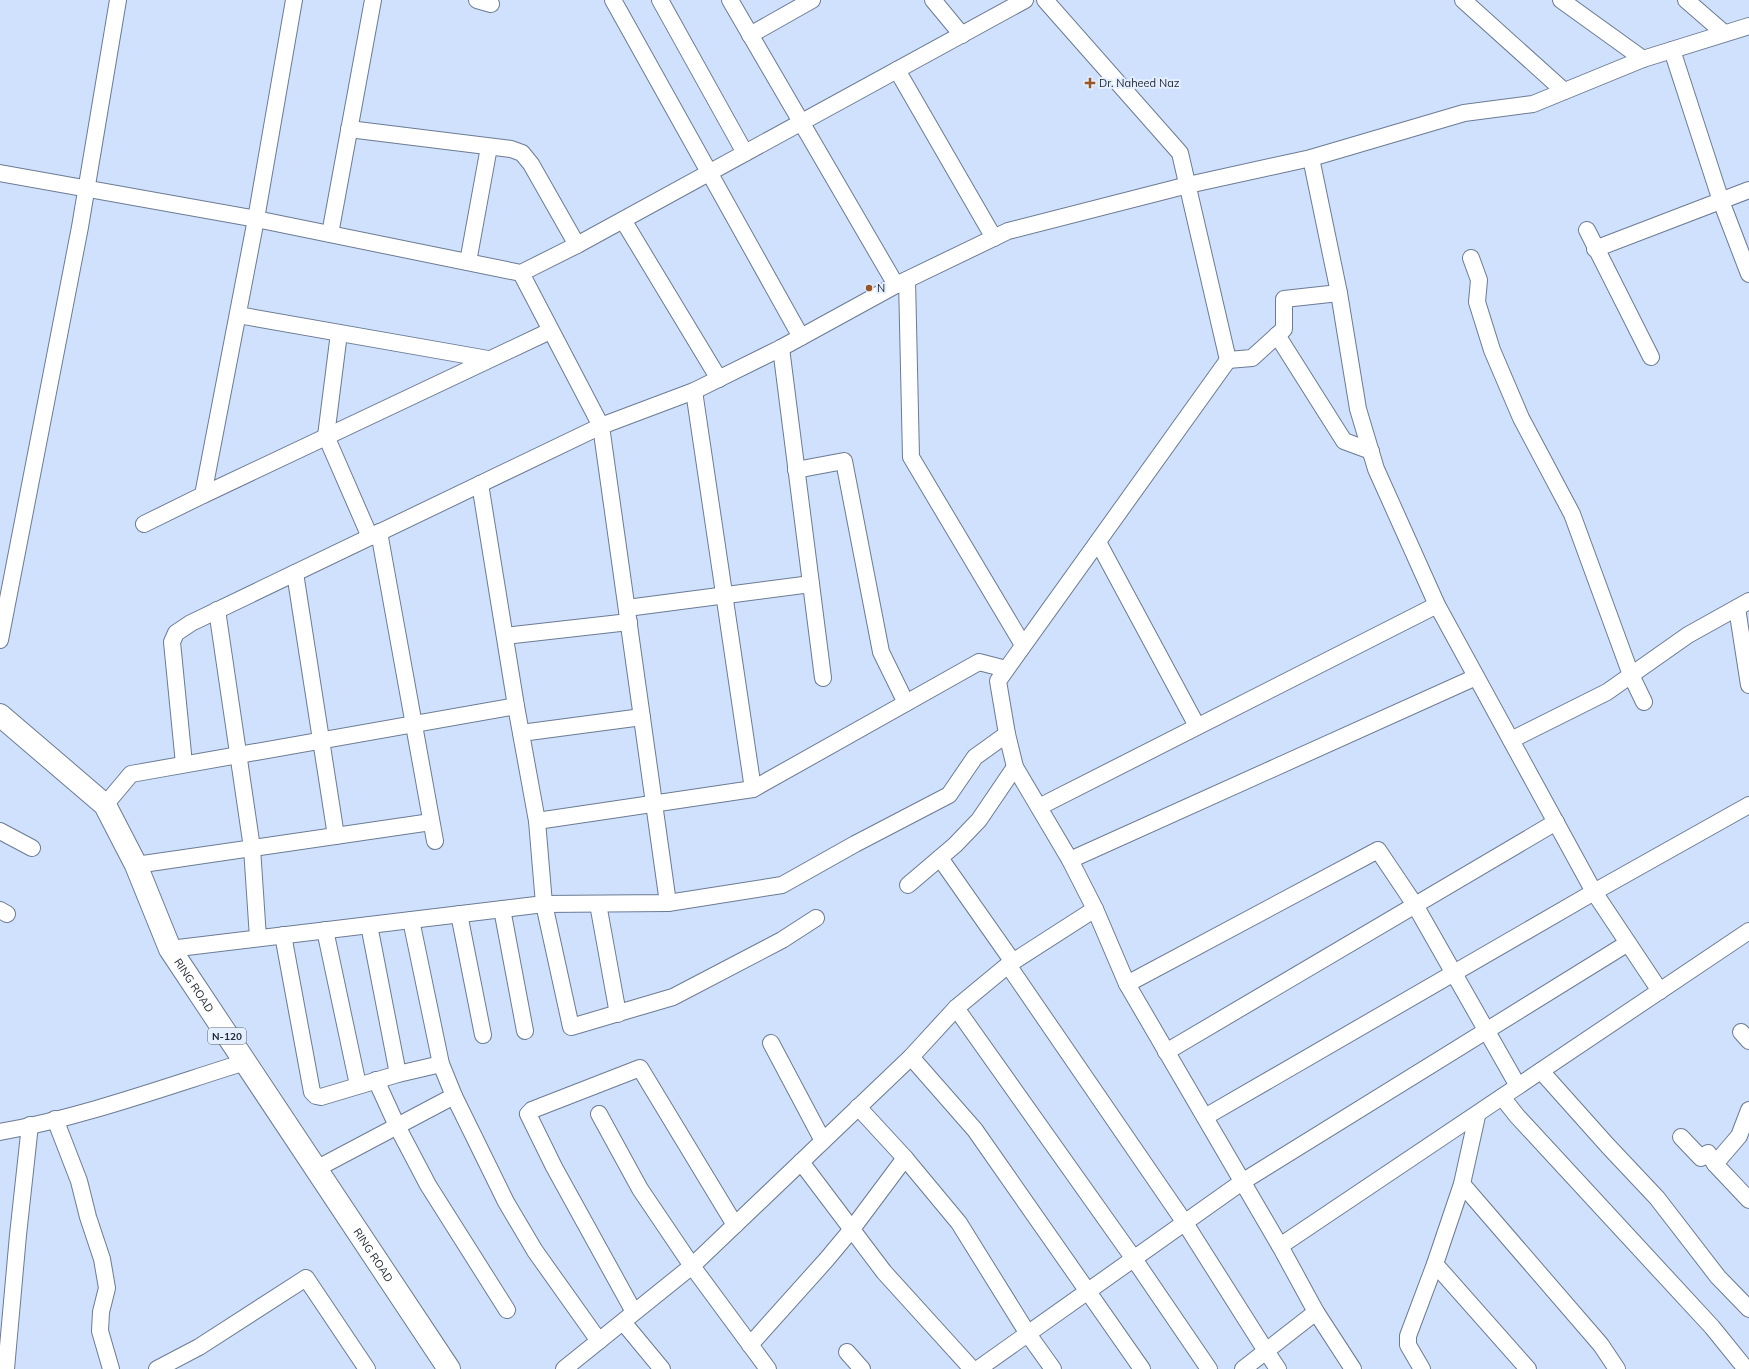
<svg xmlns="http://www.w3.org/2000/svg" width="1749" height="1369" font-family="Mulish,sans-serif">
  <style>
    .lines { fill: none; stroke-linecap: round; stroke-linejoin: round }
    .minor-casing { stroke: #6b7b93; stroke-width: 18 }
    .highway-casing { stroke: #6b7b93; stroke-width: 24 }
    .minor { stroke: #fff; stroke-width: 16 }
    .highway { stroke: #fff; stroke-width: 22 }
    .poi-dot { fill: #985624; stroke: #e3eeff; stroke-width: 1.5 }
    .labels { text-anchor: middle; stroke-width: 4; stroke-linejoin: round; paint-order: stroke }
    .shield { fill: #e3eeff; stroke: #5c6470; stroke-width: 1 }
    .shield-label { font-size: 10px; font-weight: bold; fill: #222933 }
    .poi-label { font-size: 11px; fill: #222933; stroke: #e3eeff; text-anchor: start }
    .street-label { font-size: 11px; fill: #222933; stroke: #e3eeff }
  </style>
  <rect width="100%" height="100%" fill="#cfe1fd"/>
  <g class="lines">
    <defs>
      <g id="minor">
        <path d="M294,0L256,219L203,495L550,331"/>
        <path d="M477,0L491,4"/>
        <path d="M613,0L801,337"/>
        <path d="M660,0L745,153"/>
        <path d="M730,0L896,285"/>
        <path d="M933,0L962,35"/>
        <path d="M1463,0L1564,91"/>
        <path d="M1561,0L1643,59"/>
        <path d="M1686,0L1724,33"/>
        <path d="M750,35L812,0"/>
        <path d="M1672,50L1721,201L1749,274"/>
        <path d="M897,70L994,238"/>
        <path d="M349,129L511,149L522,153L531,164L577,245"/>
        <path d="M1311,158L1339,293L1358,409L1376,469L1437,605L1594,892L1660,991"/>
        <path d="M0,173L256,219L521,273L577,245L1025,0"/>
        <path d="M623,220L719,379"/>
        <path d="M1587,230L1651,357"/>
        <path d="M330,234L373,0"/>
        <path d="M1595,249L1749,190"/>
        <path d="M1471,258L1479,280L1477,302L1492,350L1521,418L1572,514L1631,675L1644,702"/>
        <path d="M468,262L489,147"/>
        <path d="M521,273L601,426L668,903"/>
        <path d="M907,280L911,457L1023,645"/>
        <path d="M238,315L488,359"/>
        <path d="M339,333L326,436L370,537"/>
        <path d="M1277,335L1344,441L1371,451"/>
        <path d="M781,348L823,678"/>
        <path d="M1228,360L1252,358L1284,329V299L1339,293"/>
        <path d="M694,391L753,789"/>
        <path d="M796,470L844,461L881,652L906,703"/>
        <path d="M480,484L516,706L537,821L544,904L571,1027L673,997L782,940L816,918"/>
        <path d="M144,524L203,495"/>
        <path d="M379,532L435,841"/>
        <path d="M1098,542L1197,726"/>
        <path d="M295,573L336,836"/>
        <path d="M627,608L811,584"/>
        <path d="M1737,608L1749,685"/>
        <path d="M217,610L252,848L258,938"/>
        <path d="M505,636L629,622"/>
        <path d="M0,640L80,227L118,0"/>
        <path d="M521,733L642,717"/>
        <path d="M1511,740L1607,692L1688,635L1749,601"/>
        <path d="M184,764L172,642L176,633L191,623L601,426L694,391L781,348L896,285L1008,231L1188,185L1311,158L1464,113L1533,104L1643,59L1749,26"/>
        <path d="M105,805L131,774L516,706"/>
        <path d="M1039,807L1437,605"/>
        <path d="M537,821L753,789L979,662L1006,669"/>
        <path d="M0,831L32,848"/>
        <path d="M940,858L1013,962"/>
        <path d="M1070,860L1476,677"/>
        <path d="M136,865L431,822"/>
        <path d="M908,885L955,845L979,820L1015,767"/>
        <path d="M598,904L618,1014"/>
        <path d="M502,909L525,1031"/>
        <path d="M1095,909L1127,984L1280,1246L1316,1312L1353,1369"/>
        <path d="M0,910L7,914"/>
        <path d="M459,914L483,1035"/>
        <path d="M411,920L441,1064L454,1096L506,1202L535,1251L599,1341"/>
        <path d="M369,925L398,1074"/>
        <path d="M325,930L358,1085"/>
        <path d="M283,935L312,1092L316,1096L321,1097L398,1074L441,1064"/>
        <path d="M170,949L544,904L668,903L782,885L855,844L949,795L975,757L1007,734"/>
        <path d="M1008,965L1185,1223L1266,1351L1278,1369"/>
        <path d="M1127,984L1378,850L1415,905L1518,1086"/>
        <path d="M956,1008L1134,1259L1209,1369"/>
        <path d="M1741,1032L1749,1041"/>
        <path d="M771,1043L823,1141"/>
        <path d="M1166,1052L1556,822"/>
        <path d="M911,1057L975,1130L1142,1369"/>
        <path d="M1541,1071L1608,1146L1657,1198L1718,1277L1749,1309"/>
        <path d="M376,1080L397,1126L428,1185L507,1310"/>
        <path d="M1502,1097L1517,1116L1712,1327L1746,1369"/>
        <path d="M858,1107L905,1158L959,1223L1028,1334L1053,1369"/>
        <path d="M599,1114L640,1189L692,1266L768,1369"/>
        <path d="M1205,1117L1594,892L1749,805"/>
        <path d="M55,1119L79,1181L88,1217L102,1259L107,1288L101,1312L100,1331L111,1369"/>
        <path d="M0,1132C83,1117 165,1087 245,1062"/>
        <path d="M1681,1137L1701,1158L1708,1153L1715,1164L1749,1200"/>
        <path d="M801,1162L884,1272L972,1369"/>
        <path d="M1715,1164L1739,1136L1749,1110"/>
        <path d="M316,1169L454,1096"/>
        <path d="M1462,1184L1601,1345L1617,1369"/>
        <path d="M1280,1246L1749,931"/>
        <path d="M1435,1264L1528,1369"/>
        <path d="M634,1312L554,1167L528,1114L532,1110L640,1068L735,1225"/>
        <path d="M623,1322L662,1369"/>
        <path d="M750,1345L827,1259L852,1229L905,1158"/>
        <path d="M847,1352L862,1369"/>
        <path d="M6,1369L18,1235L30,1125"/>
        <path d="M157,1369L199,1347L306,1278L367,1369"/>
        <path d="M564,1369L692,1266L911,1057L956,1008L1008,965L1095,909L1070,860L1015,767L1007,734L998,681L1228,360L1180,153L1045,0"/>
        <path d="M978,1369L1242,1182L1628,943"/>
        <path d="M1243,1369L1316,1312"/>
        <path d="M1422,1369L1408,1345V1336L1435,1264L1462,1184L1477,1116"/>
      </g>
      <g id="highway">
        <path id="s1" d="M0,715L105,805L136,865L170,949L449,1369"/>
      </g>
    </defs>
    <!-- minor casing -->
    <use href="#minor" class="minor-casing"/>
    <!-- highway casing -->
    <use href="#highway" class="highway-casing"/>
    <!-- minor -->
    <use href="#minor" class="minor"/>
    <!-- highway -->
    <use href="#highway" class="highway"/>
  </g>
  <!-- markers -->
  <g class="poi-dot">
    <path d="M1088 77h4v4h4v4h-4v4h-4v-4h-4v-4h4z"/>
    <circle cx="869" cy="288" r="4"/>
  </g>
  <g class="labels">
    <!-- shield labels -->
    <rect class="shield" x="208" y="1028" width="38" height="16" rx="3"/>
    <g class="shield-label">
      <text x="227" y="1040">N-120</text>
    </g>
    <!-- poi labels -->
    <g class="poi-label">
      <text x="1099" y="87">Dr. Naheed Naz</text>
      <text x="877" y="292">N</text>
    </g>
    <!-- street labels -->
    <g class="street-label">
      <text dy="4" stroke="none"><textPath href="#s1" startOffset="340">RING ROAD</textPath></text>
      <text dy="4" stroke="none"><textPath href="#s1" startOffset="664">RING ROAD</textPath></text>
    </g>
  </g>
</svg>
